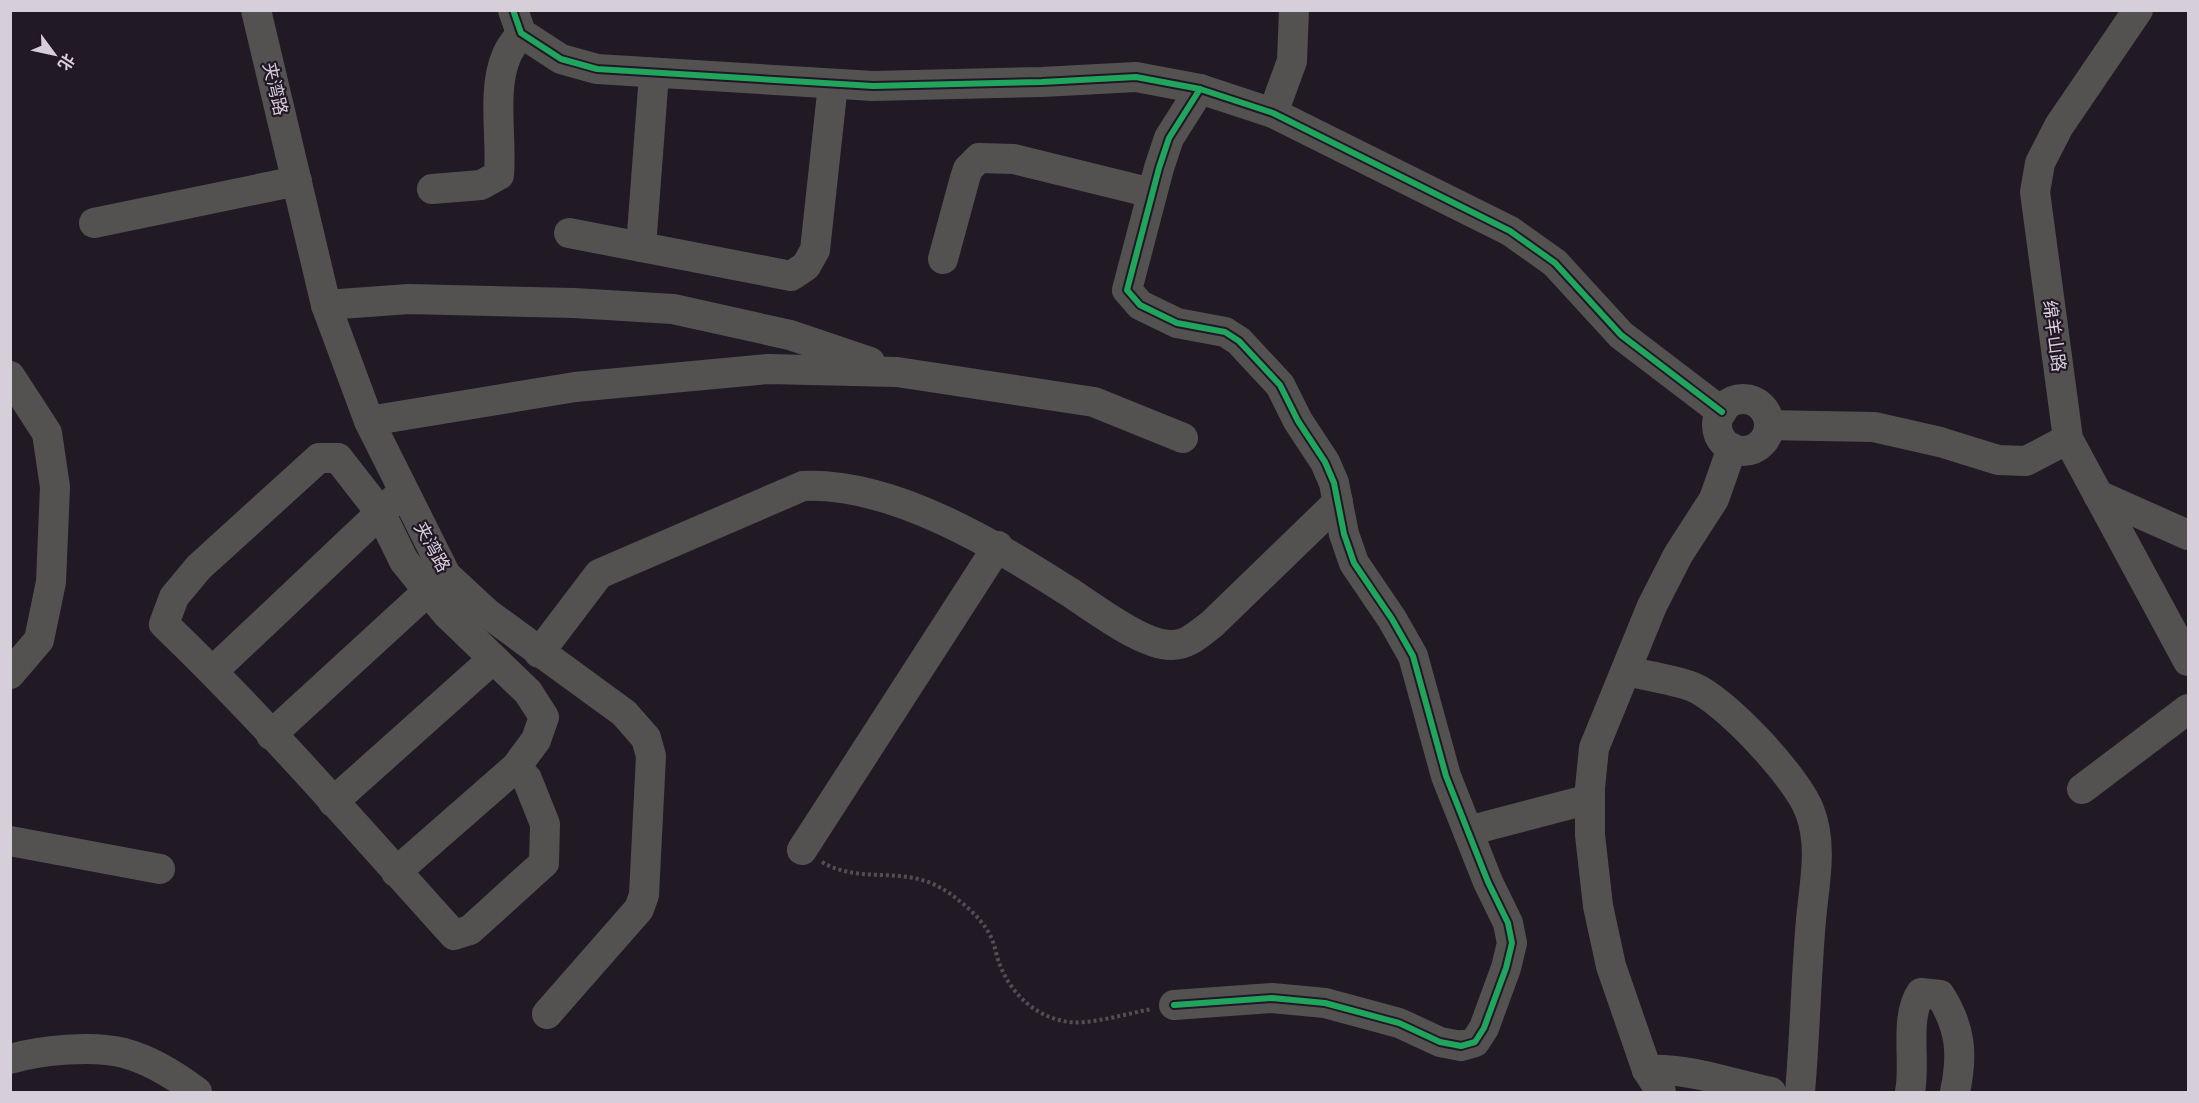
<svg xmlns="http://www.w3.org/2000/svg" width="2199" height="1103" font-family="'Fira Sans','Noto Sans SC',sans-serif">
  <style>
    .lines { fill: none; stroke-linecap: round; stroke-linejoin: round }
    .path { stroke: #524f50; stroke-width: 4; stroke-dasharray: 3 3; stroke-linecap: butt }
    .minor { stroke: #545251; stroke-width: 30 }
    .cycleway-casing { stroke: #221727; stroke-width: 10 }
    .cycleway { stroke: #20a55d; stroke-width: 6 }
    .labels { text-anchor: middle; stroke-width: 4.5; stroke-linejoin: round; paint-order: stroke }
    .street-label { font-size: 18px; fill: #d6cfda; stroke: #221727 }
  </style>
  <rect width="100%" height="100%" fill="#211a24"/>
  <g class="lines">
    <!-- path -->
    <path class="path" d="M822,862C861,885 901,865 941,888C958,898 981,917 990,935C995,944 996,956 1000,965C1013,999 1046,1026 1085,1022C1107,1020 1130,1013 1152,1009"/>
    <!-- minor -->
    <g class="minor">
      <path d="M256,10L326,305L369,421L446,575L487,613L624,713L646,738L651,756L644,895L639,909L547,1014"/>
      <path d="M513,10L521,33L561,59L597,69L873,86L1042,82L1136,77L1200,89L1273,113L1510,231L1555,263L1621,335L1722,412"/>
      <path d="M2138,10L2059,126L2040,163L2035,192L2068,439L2188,661"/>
      <path d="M1273,113L1292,61L1294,10"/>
      <path d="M432,189L481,185L499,175C502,138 492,90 506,57C509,48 516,41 521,33"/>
      <path d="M94,223L297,181"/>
      <path d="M569,233L791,276L806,266L815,250L833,84"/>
      <path d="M641,247L654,74"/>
      <path d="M943,259L965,178L968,169L979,158L1014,159L1152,193"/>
      <path d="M326,305L409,299L574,303L673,309L790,335L870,362"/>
      <path d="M10,376L47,433L55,487L51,582L39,640L10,674"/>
      <circle cx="1743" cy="425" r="26"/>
      <path d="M369,421L575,387L768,369L897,372L1094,402L1183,438"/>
      <path d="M1769,425L1874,427L1940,442L1998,460L2026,461L2068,439"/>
      <path d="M2098,495L2188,535"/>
      <path d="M539,653L599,574L803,486C894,482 997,546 1071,593C1095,609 1144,646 1172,645C1188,645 1200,633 1212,624L1338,502"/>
      <path d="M213,671L394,500"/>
      <path d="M1626,671C1647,676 1672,679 1693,687C1725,700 1798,778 1810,812C1823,847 1814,884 1811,920C1806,977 1805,1035 1800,1092"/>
      <path d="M271,735L428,591"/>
      <path d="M2082,789L2188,709"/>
      <path d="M333,802L493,659"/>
      <path d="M1468,831L1590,799"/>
      <path d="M10,841L160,869"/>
      <path d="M802,850L998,546"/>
      <path d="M396,872L516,767L536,740L544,717L528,692L447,614L404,561L380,512L338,458H319L199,567L174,597L164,624C266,722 359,830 454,935L470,930L544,863L545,824L527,779L516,767"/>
      <path d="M1174,1005L1272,998L1325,1003L1399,1023L1440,1042L1461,1046L1475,1042L1484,1028L1506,968L1512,943L1508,923L1488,882L1446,776L1413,656L1392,619L1354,563L1344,534L1334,483L1325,462L1298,421L1280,385L1239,341L1225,332L1177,323L1140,305L1127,290L1159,168L1169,138L1200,89"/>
      <path d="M10,1059C40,1050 94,1045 124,1053C150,1060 176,1076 197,1092"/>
      <path d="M1647,1070C1690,1068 1729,1083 1771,1092"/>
      <path d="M1661,1092L1647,1070L1611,966L1598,906L1590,835V788L1594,748L1652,606L1678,555L1714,499L1732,448"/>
      <path d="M1910,1092C1916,1063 1904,1018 1921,993L1940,995C1961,1028 1963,1055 1955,1092"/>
    </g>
    <defs>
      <g id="cycleway">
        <path d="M513,10L521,33L561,59L597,69L873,86L1042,82L1136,77L1200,89L1273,113L1510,231L1555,263L1621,335L1722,412"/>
        <path d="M1174,1005L1272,998L1325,1003L1399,1023L1440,1042L1461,1046L1475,1042L1484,1028L1506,968L1512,943L1508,923L1488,882L1446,776L1413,656L1392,619L1354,563L1344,534L1334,483L1325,462L1298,421L1280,385L1239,341L1225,332L1177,323L1140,305L1127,290L1159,168L1169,138L1200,89"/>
      </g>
    </defs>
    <!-- cycleway casing -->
    <use href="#cycleway" class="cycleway-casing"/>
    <!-- cycleway -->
    <use href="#cycleway" class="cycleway"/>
  </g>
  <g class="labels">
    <!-- street labels -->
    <g class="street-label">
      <text transform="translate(275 89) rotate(77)" y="6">夹湾路</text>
      <text transform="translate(2054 336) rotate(82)" y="6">绵羊山路</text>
      <text transform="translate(432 547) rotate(61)" y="6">夹湾路</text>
    </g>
  </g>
  <!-- border -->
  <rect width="2199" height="1103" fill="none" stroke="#d6cfda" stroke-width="24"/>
  <!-- north arrow -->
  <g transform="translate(54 54) rotate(123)" stroke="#221727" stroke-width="4.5" paint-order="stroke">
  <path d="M0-4.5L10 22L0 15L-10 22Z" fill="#d6cfda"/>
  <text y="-9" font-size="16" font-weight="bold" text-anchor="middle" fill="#d6cfda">北</text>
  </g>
</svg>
